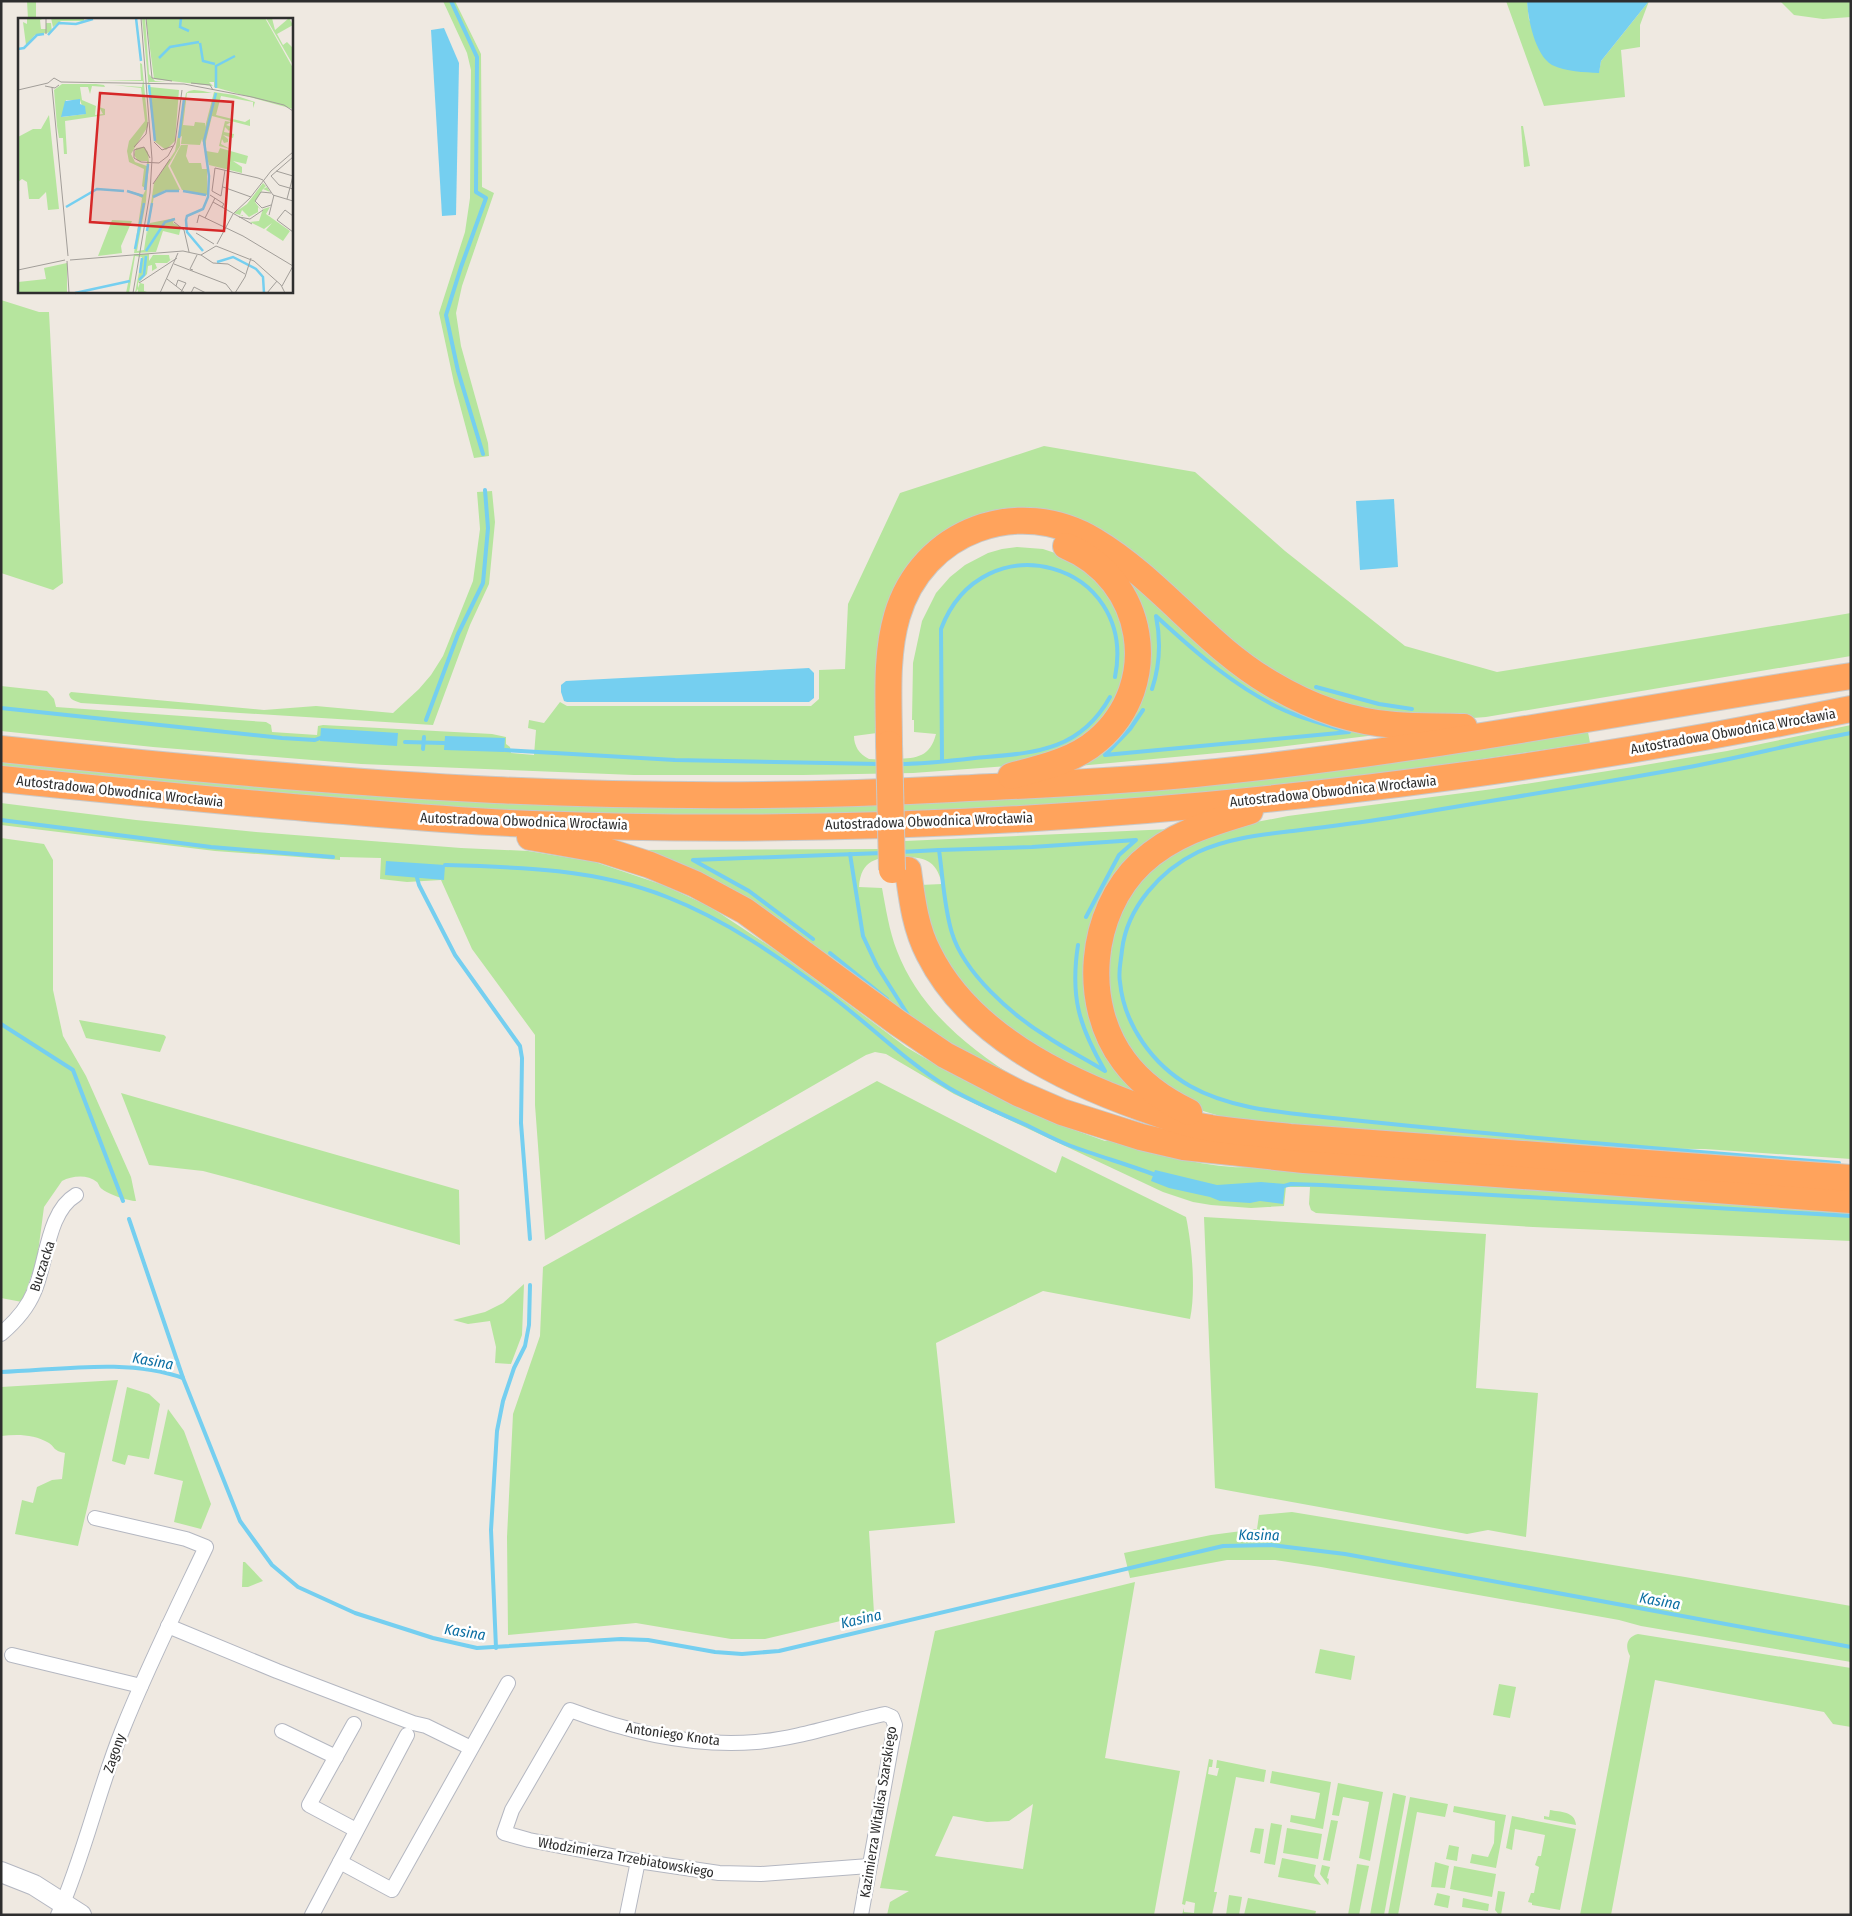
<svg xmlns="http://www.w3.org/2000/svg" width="1852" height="1916" font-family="'Fira Sans Condensed',sans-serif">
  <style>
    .green { fill: #b6e59e; fill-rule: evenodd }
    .water { fill: #75cff0 }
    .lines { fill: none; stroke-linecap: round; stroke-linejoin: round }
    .stream { stroke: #75cff0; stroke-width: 4 }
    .street-casing { stroke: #b4b7c1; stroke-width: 16 }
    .secondary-casing { stroke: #b4b7c1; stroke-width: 22 }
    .highway-casing { stroke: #c9c9c9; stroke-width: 28 }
    .street { stroke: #fff; stroke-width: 14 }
    .secondary { stroke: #fff; stroke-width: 20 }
    .highway { stroke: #ffa35c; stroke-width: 26 }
    .highway-bridge-casing { stroke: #c9c9c9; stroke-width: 28; stroke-linecap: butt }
    .highway-bridge { stroke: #ffa35c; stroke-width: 26 }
    .labels { text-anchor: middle; stroke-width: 5; stroke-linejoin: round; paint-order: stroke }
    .street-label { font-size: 14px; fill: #2e2e2e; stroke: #fff }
    .water-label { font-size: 15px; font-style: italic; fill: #0d6fa3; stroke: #fff }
    .inset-river { fill: none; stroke: #75cff0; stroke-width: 2.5 }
    .inset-road { fill: none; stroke: #a29e99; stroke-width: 1 }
    .view { fill: #d62828; fill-opacity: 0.15; stroke: #d62828; stroke-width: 2.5 }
    .inset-edge { fill: none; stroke: #2e2e2e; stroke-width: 2.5 }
  </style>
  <rect width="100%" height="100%" fill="#efe9e1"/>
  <!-- green -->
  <g class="green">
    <path d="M27,1H36V19H28Z"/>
    <path d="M443,1H455L481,54L482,187L494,193L462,286L456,313L461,346L488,443L489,456L474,458L454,383L439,313L465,232L470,198L471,70L467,53Z"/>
    <path d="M1506,1H1527L1529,20L1599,72L1601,61L1649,1L1640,25V47L1621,50L1625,97L1544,106Z"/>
    <path d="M1780,1H1851V17L1823,19L1794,15Z"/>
    <path d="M1521,126H1523L1530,166L1524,167Z"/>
    <path d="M1,300L39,312H49L63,583L53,590L1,573Z"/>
    <path d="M1044,446L1195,472L1285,551L1405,646L1497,672L1851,613V656L1486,717L1460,719L1352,709L1275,676L1080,522L930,545L877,733L854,736C854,746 859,754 869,759C878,760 887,759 897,759C917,758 930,757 936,734L914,732V720H912L913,663L922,621L936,593L950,577L965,565L988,553L1002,549L1017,547L1043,549L1067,557L1106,586L1129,639L1120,699L1080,743L1008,766L913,773L803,775H634L361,764L153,747L1,731V686L47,691L54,699L56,707L266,722L271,725L272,732L317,735L318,726L323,725L492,734L506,737V744L510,747L511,753L534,755L536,730L528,728L529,720L544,723L560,702L567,706H811L819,699V670L845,669L848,604L900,493Z"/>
    <path d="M492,491L495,522L489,584L470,625L433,725L81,703C75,701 70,700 69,694L71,692L264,710L316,706L393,713L419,689L431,675L443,656L473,581L480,529L477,492Z"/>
    <path d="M1019,528C1064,530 1095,546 1129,574L1128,577C1182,626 1236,681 1304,710C1329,721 1358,727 1384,734L1261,749L1078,766C1094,756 1108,746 1120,732C1155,689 1155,628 1125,584L1122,585C1064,511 954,517 914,605C896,643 899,688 900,728H894C894,702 893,675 896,648C905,580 950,533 1019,528Z"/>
    <path d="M1851,725V1159L1705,1149L1576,1148L1237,1121L1203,1111L1185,1103L1150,1078L1118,1034L1106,983L1118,912L1158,859L1230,827L1288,816L1493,789L1633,767L1727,751Z"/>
    <path d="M1588,732L1590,743L1402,771L1115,802L778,817L517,813L1,769V759L674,806Z"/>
    <path d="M1,803L136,820L256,832L461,848L528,851L595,862L663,885L709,906L783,955L906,1047C971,1086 1034,1117 1105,1141L1110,1140C1153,1152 1209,1170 1254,1167L1851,1208V1241L1533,1227L1316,1213L1311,1210L1309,1204L1310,1187H1286L1284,1206L1251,1208L1211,1205L1193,1202L1163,1192L954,1094L886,1054L875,1052L866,1055L545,1240L535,1105V1035L472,949L441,880L407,882L380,879L381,858L340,857V860L215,851L1,825Z"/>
    <path d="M1171,829L1148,843L1087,977L1148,1099L1106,1086L1001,1026L938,956L920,885L942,884C936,859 924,857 901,857C877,857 861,859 859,887L882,888C886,909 889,930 897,951C922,1015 977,1055 1034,1089L969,1061L632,850L882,849V842Z"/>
    <path d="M1,838L44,844L53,860V990L63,1036L86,1076L131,1177L136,1201C128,1201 108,1194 102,1189C99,1187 99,1184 97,1182C87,1174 72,1176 62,1181L44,1207L37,1260L22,1302L1,1298Z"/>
    <path d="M79,1020L164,1035L166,1037L160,1052L86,1038Z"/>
    <path d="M877,1081L1056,1173L1062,1156L1186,1217C1192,1245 1196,1291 1190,1319L1043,1291L936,1343L955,1523L869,1531L874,1613L765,1639H731L636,1623L508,1635L507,1537L513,1414L540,1336L543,1267Z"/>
    <path d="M121,1093L459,1190L460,1245L241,1181L203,1171L149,1165Z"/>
    <path d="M1204,1217L1486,1234L1476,1388L1538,1393L1526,1537L1488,1530L1467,1534L1215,1488Z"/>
    <path d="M524,1284L522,1335L511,1364L495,1363L496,1347L490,1321L468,1324L453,1320L485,1312L503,1303Z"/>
    <path d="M118,1380L78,1546L15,1534L22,1500L33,1503L37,1487L52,1480L62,1479L65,1453C52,1450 56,1448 49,1443C34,1434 17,1434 1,1436V1387Z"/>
    <path d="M127,1387L149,1394L160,1404L149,1459L128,1455L125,1465L112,1461Z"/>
    <path d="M168,1409L184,1431L211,1504L201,1529L174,1522L183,1481L154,1474Z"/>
    <path d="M1292,1512L1685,1577L1851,1606V1662L1641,1626L1619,1620L1321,1567L1275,1560H1227L1130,1578L1124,1553L1211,1535L1257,1529L1259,1515Z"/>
    <path d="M243,1562H245L263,1581L248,1587H242Z"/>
    <path d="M1135,1582L1105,1758L1180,1771L1154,1915H887L890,1902L909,1891L880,1888L935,1631ZM1033,1804L1023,1869L935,1856L953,1816L987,1822L1009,1821Z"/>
    <path d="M1638,1634L1851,1668V1727L1833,1724L1824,1712L1655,1680L1611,1915H1580L1630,1656C1625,1647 1626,1637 1638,1634Z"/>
    <path d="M1320,1649L1355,1656L1351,1680L1315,1673Z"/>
    <path d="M1499,1684L1516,1687L1510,1718L1493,1715Z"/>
    <path d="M1209,1759L1213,1760L1212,1767H1209L1208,1774L1217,1776L1219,1768H1216L1217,1760L1266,1770L1264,1782L1236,1777L1214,1892H1217L1212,1915H1182L1184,1908V1912L1194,1913L1195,1903L1186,1901L1185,1905L1182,1904Z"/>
    <path d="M1272,1771L1331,1782L1323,1829L1290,1822L1291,1815L1315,1819L1320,1793L1270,1783Z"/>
    <path d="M1338,1783L1383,1792L1370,1861L1359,1858L1369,1802L1343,1797L1339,1816L1332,1815Z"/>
    <path d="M1393,1793L1406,1796L1384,1915H1370Z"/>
    <path d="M1410,1797L1448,1804L1445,1817L1417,1812L1398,1915H1388Z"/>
    <path d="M1454,1806L1506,1815L1496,1868L1470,1863L1472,1854L1488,1857L1494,1843L1495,1821L1453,1812Z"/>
    <path d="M1550,1810C1560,1812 1575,1811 1576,1825L1544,1819V1816L1549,1817Z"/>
    <path d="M1512,1816L1576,1829L1560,1910L1532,1905V1903L1528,1902L1531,1893H1534L1539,1867L1535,1865L1538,1856H1541L1545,1835L1515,1829L1512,1850L1506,1848Z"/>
    <path d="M1331,1820L1338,1821L1330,1861L1323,1860Z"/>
    <path d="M1271,1823L1282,1825L1275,1865L1264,1863Z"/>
    <path d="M1255,1828L1264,1829L1260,1854L1250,1852Z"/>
    <path d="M1287,1828L1322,1834L1318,1859L1283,1853Z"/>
    <path d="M1449,1845L1459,1847L1457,1861L1446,1859Z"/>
    <path d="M1282,1858L1316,1865L1314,1876L1321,1885L1278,1877Z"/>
    <path d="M1435,1862L1449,1866L1445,1888L1431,1887Z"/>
    <path d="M1357,1864L1369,1866L1359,1915H1348Z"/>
    <path d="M1322,1865L1330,1867L1327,1878L1329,1879L1328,1885L1320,1874Z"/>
    <path d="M1454,1866L1496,1874L1492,1897L1450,1889Z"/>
    <path d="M1498,1891L1505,1892L1501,1915H1499L1495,1910Z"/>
    <path d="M1437,1893L1450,1896L1448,1908L1434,1905Z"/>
    <path d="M1229,1895L1242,1897L1239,1915H1226Z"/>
    <path d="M1248,1898L1316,1911L1315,1915H1244Z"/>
    <path d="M1463,1898L1489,1904L1488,1911L1462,1907Z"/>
  </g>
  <!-- water -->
  <g class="water">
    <path d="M1527,1H1649L1601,61L1599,73C1584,72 1566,72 1552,65C1535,55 1528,19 1527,1Z"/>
    <path d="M444,28L459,63L456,215L442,216L431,30Z"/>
    <path d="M1394,499L1398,567L1360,570L1356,501Z"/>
    <path d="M809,668L814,673V698L809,702H567L564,701L561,692V685L566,681Z"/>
    <path d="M321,728L398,733L397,746L320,741Z"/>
    <path d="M445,736L505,738L504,752L444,750Z"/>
    <path d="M386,861L445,865L444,880L385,875Z"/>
    <path d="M1155,1170L1217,1185L1261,1182L1285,1184L1283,1204L1260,1201L1250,1203L1220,1201L1210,1197L1169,1188L1151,1181Z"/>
  </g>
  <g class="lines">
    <!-- stream -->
    <g class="stream">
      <path d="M451,1L477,57L476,192L486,198L461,267L446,315L458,371L483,454"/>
      <path d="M1316,687L1379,704L1412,709"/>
      <path d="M1,708L282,738L315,740L320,738"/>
      <path d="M1143,710L1130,729L1105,755L1349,732C1328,725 1306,720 1286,711C1237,689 1195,652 1156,616C1161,641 1160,665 1152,689"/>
      <path d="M426,720L458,634L483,583L488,528L485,490"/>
      <path d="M405,742L444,743"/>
      <path d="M423,749L424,737"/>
      <path d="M505,750L675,760L879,764"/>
      <path d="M942,761L941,629C983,519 1138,562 1115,677"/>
      <path d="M899,764C924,764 950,761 975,758C1031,753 1079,753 1110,697"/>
      <path d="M1,820L211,847L333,857"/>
      <path d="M901,852L939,850"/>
      <path d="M850,854L863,936L877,966L908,1015"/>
      <path d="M445,865C520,867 597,869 667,897C726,920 779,957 830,995C870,1025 906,1062 949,1088C973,1102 999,1113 1024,1124C1039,1131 1055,1140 1071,1146C1098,1156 1126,1164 1153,1174"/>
      <path d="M416,874L419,885L455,955L520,1046L522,1058L521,1123L530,1239"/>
      <path d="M813,939L749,891L693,860L882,853"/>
      <path d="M1078,945C1070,997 1079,1026 1105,1071C1086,1059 1065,1049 1046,1036C1012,1015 964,973 952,933C944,907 943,878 939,850L1032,847L1136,840L1119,855L1086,917"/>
      <path d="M830,953L887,999"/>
      <path d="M1,1024L73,1070L123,1201"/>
      <path d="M1839,1163C1696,1152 1554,1140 1411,1126C1382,1123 1352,1120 1323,1117C1278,1112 1229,1108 1190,1086C1153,1065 1124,1025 1120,982C1118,972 1121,961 1122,950C1127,907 1161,870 1198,852C1228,838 1260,835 1293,831C1325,827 1357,823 1389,818C1487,801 1586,786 1684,768C1740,758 1795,743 1851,733"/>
      <path d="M1284,1186L1291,1184L1322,1185L1851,1216"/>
      <path d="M129,1219L183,1378"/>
      <path d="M1,1372C59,1370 127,1358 183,1378L240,1521L272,1565L298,1587L355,1613L433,1638L477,1648L621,1639L648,1640L715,1652L742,1654L779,1651L1223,1546L1271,1545L1345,1554L1851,1647"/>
      <path d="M496,1648L491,1530L497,1431L503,1401L514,1368L525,1346L529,1325L530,1285"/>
    </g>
    <defs>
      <g id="street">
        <path d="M1,1334C15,1322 27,1309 34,1292C47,1263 47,1212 76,1195"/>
        <path d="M168,1626L277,1671L413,1723L426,1726L471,1748"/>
        <path d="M12,1655L141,1686"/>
        <path d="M354,1724L309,1805L356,1830"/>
        <path d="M282,1731L336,1757"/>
        <path d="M340,1862L392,1890L508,1683"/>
        <path d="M58,1915C84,1856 98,1791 122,1731C147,1668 177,1608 206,1547L186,1539L95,1518"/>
        <path d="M312,1915L407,1735"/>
        <path d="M627,1915L638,1861"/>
        <path d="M861,1915L895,1725L892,1717L885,1714C842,1723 800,1738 756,1742C693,1747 628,1732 570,1710L512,1810L504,1833L529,1840L638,1861L719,1873L761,1874L869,1866"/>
      </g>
      <path id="secondary" d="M1,1872L34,1885L81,1915"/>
      <g id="highway">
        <path d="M889,744C889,702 885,657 897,616C922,530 1019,495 1095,541C1160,580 1205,645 1270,683C1308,706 1351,722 1395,725C1418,727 1441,726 1464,727"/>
        <path d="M1,749C165,766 330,782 495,790C647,797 800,797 952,789C1033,785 1114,782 1195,774C1415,753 1632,709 1851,676"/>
        <path d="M1011,776C1041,768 1074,761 1098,740C1163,684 1146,579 1066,546"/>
        <path d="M1,779C119,791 237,803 355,812C414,817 473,822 532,824C974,841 1418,797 1851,709"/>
        <path d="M530,837L603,850L650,865L695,884L745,911L898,1023L945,1055L1018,1093L1062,1112L1141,1137L1184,1147L1304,1160L1851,1200"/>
        <path d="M908,870C912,899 915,927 929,954C969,1034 1061,1079 1142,1108C1164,1116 1188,1125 1211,1128C1237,1132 1264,1134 1290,1137L1851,1178"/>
        <path d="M1189,1112C1164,1100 1141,1084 1124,1061C1081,1004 1089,912 1141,863C1172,834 1210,823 1250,811"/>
      </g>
    </defs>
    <!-- street casing -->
    <use href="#street" class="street-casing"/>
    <!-- secondary casing -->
    <use href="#secondary" class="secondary-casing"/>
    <!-- highway casing -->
    <use href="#highway" class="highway-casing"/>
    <!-- street -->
    <use href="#street" class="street"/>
    <!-- secondary -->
    <use href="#secondary" class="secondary"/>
    <!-- highway -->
    <use href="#highway" class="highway"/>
    <defs>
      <path id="highway-bridge" d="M889,744L892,870"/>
    </defs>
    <!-- highway-bridge casing -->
    <use href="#highway-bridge" class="highway-bridge-casing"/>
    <!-- highway-bridge -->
    <use href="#highway-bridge" class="highway-bridge"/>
  </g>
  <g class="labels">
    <!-- street labels -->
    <g class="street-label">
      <text transform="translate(1733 731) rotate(-10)" y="5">Autostradowa Obwodnica Wrocławia</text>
      <text transform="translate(120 791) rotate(6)" y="5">Autostradowa Obwodnica Wrocławia</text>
      <text transform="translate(1333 791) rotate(-6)" y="5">Autostradowa Obwodnica Wrocławia</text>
      <text transform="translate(524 821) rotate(2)" y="5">Autostradowa Obwodnica Wrocławia</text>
      <text transform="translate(929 821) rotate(-2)" y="5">Autostradowa Obwodnica Wrocławia</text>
      <text transform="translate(42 1266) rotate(-72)" y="5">Buczacka</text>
      <text transform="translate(673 1734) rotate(8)" y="5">Antoniego Knota</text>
      <text transform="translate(114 1753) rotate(-71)" y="5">Zagony</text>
      <text transform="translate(878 1812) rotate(-81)" y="5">Kazimierza Witalisa Szarskiego</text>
      <text transform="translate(626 1857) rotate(10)" y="5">Włodzimierza Trzebiatowskiego</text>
    </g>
    <!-- water labels -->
    <g class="water-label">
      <text transform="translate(153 1361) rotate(10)" y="5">Kasina</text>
      <text transform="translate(1259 1535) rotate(1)" y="5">Kasina</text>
      <text transform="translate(1660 1601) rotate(10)" y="5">Kasina</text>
      <text transform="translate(861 1619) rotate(-13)" y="5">Kasina</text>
      <text transform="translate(465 1632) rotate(9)" y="5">Kasina</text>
    </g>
  </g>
  <!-- overview -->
  <g transform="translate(18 18)">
    <rect width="275" height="275" fill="#efe9e1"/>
    <path d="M27,0L22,2L23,11H28V5H33L34,14L17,17L8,27L5,4L9,6V1ZM33,0H66V3H43L35,9ZM124,0H127L131,56L137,63L148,64H131L132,69L161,72L157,123L148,132L136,123ZM128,0H247L275,50V91L196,69V64H191L195,68L136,61ZM248,0H254L257,12L271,0L275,7L259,16L265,27L269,24L274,29V26L275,47ZM122,45L124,46L128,87L130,108L113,136L117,144L129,148V143H120L116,137L118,130L126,129L130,134L131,144L128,183L119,233L126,232L136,165L157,133L168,75L171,73L176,72L185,73L194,75H169L165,107L176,108L177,104L187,105V109L196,74L216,77L237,84L235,90V84L203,78L198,97L227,104L232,101V108L194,98L188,123V133L200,135L202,130L230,138L228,146L215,143L224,149V155L191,147L184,121L182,127L163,126L164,118L162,119V128L150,148L162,172H147L136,178L129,217L132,205L157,200L155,205L163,209L161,217L145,213L138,234L116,235L124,180L109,172L125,177L128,171L124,168L126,151L111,144L109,133L111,123L127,103L123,70L96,67L124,69L125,63H81L123,62ZM44,66H78L86,67L87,69L74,68L72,76L70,69H62L64,82L78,88L77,97L85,96L81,89L87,91V97L47,103L49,136H46L45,120H41L39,108L36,72ZM48,82H62L67,96L44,99ZM31,97L41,191L30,192L28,174L21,181H11L9,164L4,161L0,164V119L15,111H23ZM207,103L213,104L208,107L214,109L211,113L207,109L206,114L216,116L215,120L205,117L210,121V124L206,125L204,121L203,126L212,131L201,128ZM163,127H170L168,138L171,145H183L184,151H189V177L164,172L152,148ZM245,165L248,168L245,171L249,169L252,174L245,171L237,184L243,192L240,189V194L231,199L224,192L222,197H225V198L216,195L229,186ZM252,189L248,196L272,213L265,223L248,212L254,205L246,211L232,204L241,203L245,191ZM94,202L114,203L103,228L104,235L80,238ZM116,236H131V243L135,237H151L152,242L156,239L149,245H137L139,250L134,253V247L130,248L129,256L120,265V270L122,265L126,266V273L132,275H120V271L117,275L124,239L117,238L111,275H108ZM49,245V275H0V264L28,261L26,250Z" fill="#b6e59e" fill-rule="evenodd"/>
    <path d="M62,81V86L67,88L68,96L43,99L47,83Z" fill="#75cff0"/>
    <path class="inset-river" d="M118,0L123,43M163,0L162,9L171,13M30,17L41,5L58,6L75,1M182,25L185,43L197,46M0,31L6,30L19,17L26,16M141,40L152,29L181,24M131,67L137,123M198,70V48L217,38M161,120L166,81M127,172L130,146M109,173L125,178M165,173L188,177M135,179L148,173H161M48,189L79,171L106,173M129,213L134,185M117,231L126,185M128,233L147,204L157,201M185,233L169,214L168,202L169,198L185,191L190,179L191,158L186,123L198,75M199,244L215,239L238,251L245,259L246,275M122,255L124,240M121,262L126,257L128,238M57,275L112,263"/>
    <path class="inset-road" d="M28,0V16M128,0L134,60L154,63M173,65L192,67L195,72M27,68L37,70L41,67M34,69L50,238M0,72L30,65L36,60L43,64L166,66L234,79L266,87L275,93M136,124L144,132L155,128M116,129L128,116L130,104M275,139L253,158L261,167L275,171M132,140L126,129L116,132V140L123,144L141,145L150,138L157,125L164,72M207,152L203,178L194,173L197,150L240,160L245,162M258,153L275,158M245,162L255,177L275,183M135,166L152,141M205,169L233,179M253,175L243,174L237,183L244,190L253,187M192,177L206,186L204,189M269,181L275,158M195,184L234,206M251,197L256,177M275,198L267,192L259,202L275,214M221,199L232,201L245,192M187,200L197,180M156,204L166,212L171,234M179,205L181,197L225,218L275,248M178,215L196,226M199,226L215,196L232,180L253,153L275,134M198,228L236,243L263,267L267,275M183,237L195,245L210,246L227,256M52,242L165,233L183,237L198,228M49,243L51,275M156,246L208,266L215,275M0,252L47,242M175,252L172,251L179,237M149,261L167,275M121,265L159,240M158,268L160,262L168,265L163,274M264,268L275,248M115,275L132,175L134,141L123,0M142,275L160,235M173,275L176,269L188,275M217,275L227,259L233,240M249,275L259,263"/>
    <path class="view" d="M82,75L215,84L206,213L72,204Z"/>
    <rect width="275" height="275" class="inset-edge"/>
  </g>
  <!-- border -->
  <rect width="1852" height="1916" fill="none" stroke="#2e2e2e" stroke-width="5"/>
</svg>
